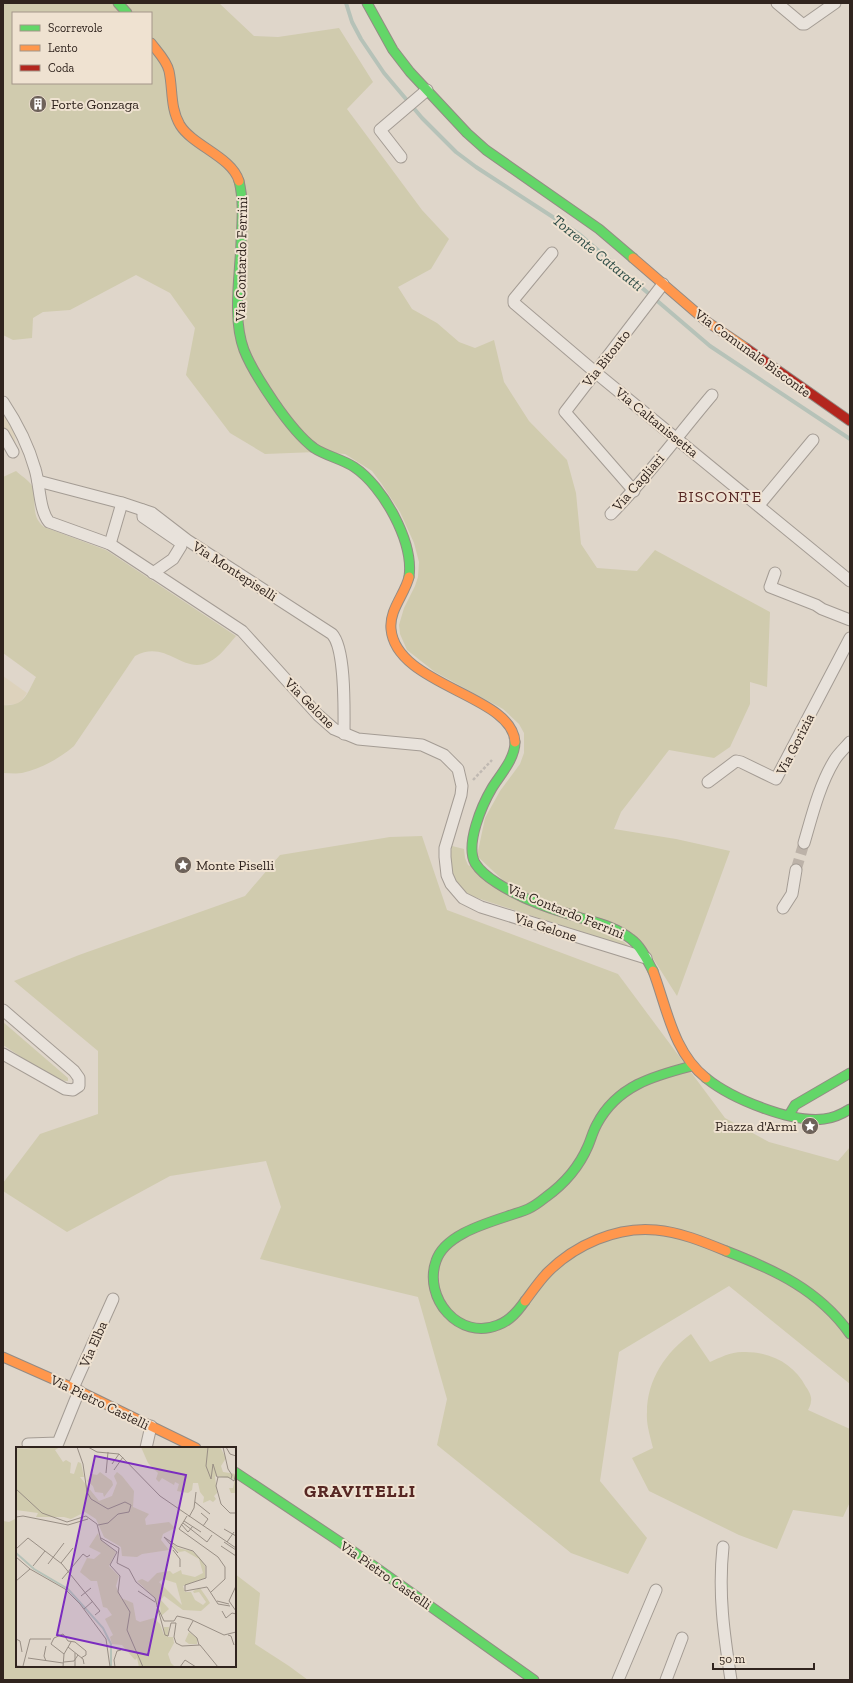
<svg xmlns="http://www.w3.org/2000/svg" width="853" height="1683" font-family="'Zilla Slab',serif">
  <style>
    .farmland { fill: #ddd2bc }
    .green { fill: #d0cbae; fill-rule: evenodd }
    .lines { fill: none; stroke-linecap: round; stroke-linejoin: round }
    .stream { stroke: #b6c2b8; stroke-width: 4 }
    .street-tunnel { stroke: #bcb2a8; stroke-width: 11; stroke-dasharray: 11 5.5; stroke-linecap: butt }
    .street-casing { stroke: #a49c94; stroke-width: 13 }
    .fast-casing { stroke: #938b84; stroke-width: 11 }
    .slow-casing { stroke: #938b84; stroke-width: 11 }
    .jam-casing { stroke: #938b84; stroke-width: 11 }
    .path { stroke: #c0b9b2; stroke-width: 2.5; stroke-dasharray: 3 2; stroke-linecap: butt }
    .street { stroke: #e8e2db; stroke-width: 11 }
    .fast { stroke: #63d668; stroke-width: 9 }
    .slow { stroke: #ff974d; stroke-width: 9 }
    .jam { stroke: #b3261e; stroke-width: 9 }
    .labels { text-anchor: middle; stroke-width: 4; stroke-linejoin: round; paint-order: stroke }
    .poi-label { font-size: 14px; fill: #30241e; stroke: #efe2d1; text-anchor: start }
    .street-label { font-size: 14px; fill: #30241e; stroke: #efe2d1 }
    .water-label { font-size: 15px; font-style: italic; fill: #2f4e48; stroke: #efe2d1 }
    .quarter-label { font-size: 16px; letter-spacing: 1px; fill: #572723; stroke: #efe2d1 }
    .district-label { font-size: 18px; font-weight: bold; letter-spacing: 1px; fill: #572723; stroke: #efe2d1 }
    .inset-river { fill: none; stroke: #b6c2b8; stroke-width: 2 }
    .inset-road { fill: none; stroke: #998f85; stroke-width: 1 }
    .view { fill: #7b2cbf; fill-opacity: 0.15; stroke: #7b2cbf; stroke-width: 2 }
    .inset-edge { fill: none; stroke: #30241e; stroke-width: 2 }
  </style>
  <rect width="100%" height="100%" fill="#dfd6ca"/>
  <!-- farmland -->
  <g class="farmland">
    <path d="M3,414L14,431L16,447L3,429Z"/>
    <path d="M3,676L27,693L19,704L3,705Z"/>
  </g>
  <!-- green -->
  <g class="green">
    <path d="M3,3H219L254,36L278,37L339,28L373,82L347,109L422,210L449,239L431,269L398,287L412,309L437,323L459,342L475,348L494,340L504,382L529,421L567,460L576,493L581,544L597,568L637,571L655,550L770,612L767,687L750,682V704L730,747L714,758L669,750L621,812L614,829L676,839L730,851L677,996L647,949L506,883L477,856L485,818L500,791L520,764L524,753V733L519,724L503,709L435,672L407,650L400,634L399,625L404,608L415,586L418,577L419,562L414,543L400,512L381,483L372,471L345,454L316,452L265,454L230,433L186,375L195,328L170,293L136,275L70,310L43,312L33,318L32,338L13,340L3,335ZM13,13H151V83H13Z"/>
    <path d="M16,471C20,475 29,480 32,486C38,499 29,515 44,527L106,550L236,636C228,645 220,657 209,662C182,675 167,639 135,656L74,746C60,758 41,769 22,773C16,774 9,773 3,773V705C25,707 27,693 36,677L3,653V477Z"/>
    <path d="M422,836L447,910L618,974L725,1118L769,1142L838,1161L850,1147V1384L729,1286L619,1352L600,1481L647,1538L628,1574L571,1553L437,1445L447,1399L418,1297L260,1259L281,1207L266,1161L170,1176L67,1232L3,1191V1183L40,1134L98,1114V1051L14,981L79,955L245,896L280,855L390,837Z"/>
    <path d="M452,846L464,849L465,858L468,865L624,942L631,948L471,896C452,882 447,869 452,846Z"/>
    <path d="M3,1022L68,1078V1081C59,1083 14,1052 3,1045Z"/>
    <path d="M691,1334L710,1362C721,1357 732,1351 745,1352C771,1352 794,1364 806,1387C809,1391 812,1397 811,1401C811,1404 809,1408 808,1410L850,1429V1502L843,1517L793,1510L777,1549L739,1535L649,1491L632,1458L653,1448C650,1436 646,1424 647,1412C647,1380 666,1352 691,1334Z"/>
    <path d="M17,1518V1666H235V1574L260,1593L255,1644L289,1666L308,1680H3V1521L9,1522Z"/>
  </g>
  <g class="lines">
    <!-- stream -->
    <path class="stream" d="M346,3L352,22L361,39L384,73L422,118L456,152L476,167L579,234L710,346L850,439"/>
    <!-- street-tunnel -->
    <path class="street-tunnel" d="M796,870L804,843"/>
    <defs>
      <g id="street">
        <path d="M777,3L802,24H805L835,3"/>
        <path d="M401,157L380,130L427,90"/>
        <path d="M552,253L514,299V303L595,372L850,581"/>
        <path d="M3,402C17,423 28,444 35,469C40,485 39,510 49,522L110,544L242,631L318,715L334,729L358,739L422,745L444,755L458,769L462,786L461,795L445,848V857L447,875L451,884L463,898L481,907L646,958"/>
        <path d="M3,434L13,452"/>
        <path d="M38,481L122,503L152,513L187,540L332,634C346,649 344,712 344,734"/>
        <path d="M634,491L565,412L663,284"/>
        <path d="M759,505L813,440"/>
        <path d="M143,510V517L181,543V546L173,559L153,573"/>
        <path d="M611,514C647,478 678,435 712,395"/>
        <path d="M110,544L122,503"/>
        <path d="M775,573L770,587L816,605L822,609L850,620"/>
        <path d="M708,782L736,761L741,762L776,779L850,638"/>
        <path d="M804,843C812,816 819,786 834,761C838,754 845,748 850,742"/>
        <path d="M783,908L792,894L796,870"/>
        <path d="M3,1010L74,1071L79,1078V1086L73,1090L65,1089L3,1054"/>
        <path d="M73,1388L113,1299"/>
        <path d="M28,1444L58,1443L79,1391"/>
        <path d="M146,1448L151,1426"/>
        <path d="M723,1547C718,1593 724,1635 731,1680"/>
        <path d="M618,1680L656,1590"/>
        <path d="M666,1680L682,1638"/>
      </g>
      <g id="fast">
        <path d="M118,3L127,13"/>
        <path d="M367,3L393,50L410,72L467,133L486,150L599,229L633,258"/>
        <path d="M239,181C244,201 242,222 241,242C240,275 232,318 244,350C251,368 263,386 274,402C285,418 298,436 314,448C326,456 342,459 354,467C383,486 414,542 409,577"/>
        <path d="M515,742C515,759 500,775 492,788C482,805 465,844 475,863C480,871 489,878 497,883C523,900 552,909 581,918C598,923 616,927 631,939C641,946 647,960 653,971"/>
        <path d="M706,1078C732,1099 791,1123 824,1119C834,1118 842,1114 850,1109"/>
        <path d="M789,1115L795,1105L850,1073"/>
        <path d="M726,1251C775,1270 819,1290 850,1334"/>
        <path d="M525,1301C518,1311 510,1321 498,1325C459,1341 423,1298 436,1261C446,1230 501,1220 528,1209C535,1206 541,1201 546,1197C564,1184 579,1167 588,1146C591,1139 593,1131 597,1124C617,1086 653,1076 692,1066"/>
        <path d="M235,1472L340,1542L534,1680"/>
      </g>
      <g id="slow">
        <path d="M151,43C157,51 167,61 169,71C173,89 170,108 180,125C193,146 232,157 239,181"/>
        <path d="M633,258L706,321L746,348"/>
        <path d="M409,577C405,594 389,610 391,629C396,686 513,695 515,742"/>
        <path d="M653,971C667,1008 673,1052 706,1078"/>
        <path d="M525,1301C532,1292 539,1281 548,1272C575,1245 617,1226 656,1230C680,1232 704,1242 726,1251"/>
        <path d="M3,1357L73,1388L196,1448"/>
      </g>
      <path id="jam" d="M746,348L850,421"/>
    </defs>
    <!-- street casing -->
    <use href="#street" class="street-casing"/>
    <!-- fast casing -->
    <use href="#fast" class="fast-casing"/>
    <!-- slow casing -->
    <use href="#slow" class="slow-casing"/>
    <!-- jam casing -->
    <use href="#jam" class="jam-casing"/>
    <!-- path -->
    <path class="path" d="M473,780L492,760"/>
    <!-- street -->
    <use href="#street" class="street"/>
    <!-- fast -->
    <use href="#fast" class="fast"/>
    <!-- slow -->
    <use href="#slow" class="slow"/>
    <!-- jam -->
    <use href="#jam" class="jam"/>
  </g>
  <!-- icons -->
  <defs>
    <symbol id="building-disc" viewBox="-11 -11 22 22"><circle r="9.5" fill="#6d625a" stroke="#efe2d1"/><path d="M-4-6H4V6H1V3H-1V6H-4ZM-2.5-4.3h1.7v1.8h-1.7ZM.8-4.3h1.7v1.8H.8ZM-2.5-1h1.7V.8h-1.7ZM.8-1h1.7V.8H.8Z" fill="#fff"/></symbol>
    <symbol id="sight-disc" viewBox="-11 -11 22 22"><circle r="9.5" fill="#6d625a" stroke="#efe2d1"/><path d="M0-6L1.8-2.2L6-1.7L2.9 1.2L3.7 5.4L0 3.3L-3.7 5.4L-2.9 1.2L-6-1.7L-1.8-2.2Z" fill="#fff"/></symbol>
  </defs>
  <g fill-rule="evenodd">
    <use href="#building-disc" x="28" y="94" width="20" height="20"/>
    <use href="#sight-disc" x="173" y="855" width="20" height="20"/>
    <use href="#sight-disc" x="800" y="1116" width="20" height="20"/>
  </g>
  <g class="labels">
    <!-- poi labels -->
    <g class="poi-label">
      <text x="51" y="109">Forte Gonzaga</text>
      <text x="196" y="870">Monte Piselli</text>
      <text x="797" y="1131" text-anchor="end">Piazza d'Armi</text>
    </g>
    <!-- street labels -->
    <g class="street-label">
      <text transform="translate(241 259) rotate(-89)" y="5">Via Contardo Ferrini</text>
      <text transform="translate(753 353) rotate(36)" y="5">Via Comunale Bisconte</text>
      <text transform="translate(606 358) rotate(-52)" y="5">Via Bitonto</text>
      <text transform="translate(657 422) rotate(39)" y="5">Via Caltanissetta</text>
      <text transform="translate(638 482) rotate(-49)" y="5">Via Cagliari</text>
      <text transform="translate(235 571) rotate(33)" y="5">Via Montepiselli</text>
      <text transform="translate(310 703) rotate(45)" y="5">Via Gelone</text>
      <text transform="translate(795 744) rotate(-63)" y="5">Via Gorizia</text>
      <text transform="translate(566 911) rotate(22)" y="5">Via Contardo Ferrini</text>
      <text transform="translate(546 927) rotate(18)" y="5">Via Gelone</text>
      <text transform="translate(93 1344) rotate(-66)" y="5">Via Elba</text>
      <text transform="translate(100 1402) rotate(26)" y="5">Via Pietro Castelli</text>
      <text transform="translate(386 1575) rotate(35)" y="5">Via Pietro Castelli</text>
    </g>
    <!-- water labels -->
    <g class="water-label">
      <text transform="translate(598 253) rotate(39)" y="5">Torrente Cataratti</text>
    </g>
    <!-- quarter labels -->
    <g class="quarter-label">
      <text x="720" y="502">BISCONTE</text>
    </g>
    <!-- district labels -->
    <g class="district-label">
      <text x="360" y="1497">GRAVITELLI</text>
    </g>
  </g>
  <!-- overview -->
  <g transform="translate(16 1447)">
    <rect width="220" height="220" fill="#dfd6ca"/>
    <path d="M0,0H44L39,3L47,15L50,13L55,16L54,26L58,27L62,15L65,16L68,30H64L83,54L96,49L101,36L98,29L101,25L106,29L118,44L117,60L133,67L129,72L130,78L153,75L159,81L147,87L145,93L153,103L126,107L121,110L106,109L105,100L88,90L80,72L69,65L55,72L48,70H20L22,66L0,63V1L22,3ZM125,0H204L210,11L205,19L207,25L220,27V46H215L213,41H217L219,32L199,29L201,46L198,49L200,52L197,55L194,53L187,56L188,50L184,45L182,36H177L176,43L172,46L161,44L163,37L159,35L158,38L146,31L143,35L140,32L142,26L132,16ZM84,25L96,34L97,38L88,50L87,46L79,45L77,39L71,34L76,27L81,28ZM82,86L84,92L100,105L93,119L103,129L100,139L105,151L117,156L120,173L124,175L138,171L144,177L148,188V180H153L152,190H157L158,196L152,207L155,216L159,220H123L121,211L119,213L106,198L96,197L94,190L97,188L89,172L96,168L91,161L87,160L81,134H75L64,125L71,111L78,112L85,106L73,100ZM150,91L162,101L176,104L184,111L189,119V131L167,139L169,145H175L179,153L187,158L190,155L183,145L178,146L177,144L184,141L191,151L194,156L185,164L167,163L148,149L145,153L153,162L145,169L144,157H141L140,152L121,134L126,132L132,135L141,126L147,125L154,124L157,127L165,123L166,127L179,130L187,126L183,112L169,104L163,105ZM147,132L160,136L166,158L143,135ZM173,185L181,191V197H173L169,194Z" fill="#d0cbae" fill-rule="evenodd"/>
    <path class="inset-river" d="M0,106L18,122L52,142L87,181L95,197V220"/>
    <path class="inset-road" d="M61,0L67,17L71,45L75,52L92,62L109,55L115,58L113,65L102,67L92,76L82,78M72,0L81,5L103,7L144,49L220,101M192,0L190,19L195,32L197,17L201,30H212L218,34L220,25M207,0L212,22L216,28L215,32M210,0L214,7L220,9M96,17L103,7M98,23L107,10M90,26L92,5M202,30L200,39L205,57L214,66H220M0,42L26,66L51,75L70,69L81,77L85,93L101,105L94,118L104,129L102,145L114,165L111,183L127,220M179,55L194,67M185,66L192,72L187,79M171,69L163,82L202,110L209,120V132L195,145M0,70L7,69L52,78L72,72M173,70L178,61L180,45M168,74L185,85M167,76L191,95L196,88M165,77L172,85L177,79M208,82L220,89M85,91L103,101L101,116L113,122L120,135L139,151L149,188L152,189L155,176H160L158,190L160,196L166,199L184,198L202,220M208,95L220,103M211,95L218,85M205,99L220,109M0,102L12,91L46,117L84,164L79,168M157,103L164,112V120M162,106L148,90L161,99L177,104L190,119V131L169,138V144L191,140L202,157L214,159M0,110L14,122L49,142L64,157L90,192L94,220M45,116L57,101M32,117L48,96M17,119L29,104M46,132L67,107L71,110L74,108M0,134L14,122M220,139L213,154L220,164M122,144L139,155M65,149L75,141M201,154L213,157M141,159L148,174H158L161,169L174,172L208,188L220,185M68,162L77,154M206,164L210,171L216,166L220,167M177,174L172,183L181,191L183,198M212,188L215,189L218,198M0,192L4,194L6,205M52,200L67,212L68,217M59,206V220M48,207L35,197L38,191L47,187L52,194L59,195L70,204V208L65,211M48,207L55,195M12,211L47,216M30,214L28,209L30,199M48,215L58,214L62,208M0,219L13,220M7,219L14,192H35M47,220L48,207M99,220L98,213L101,204L105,203M164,220L169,213L180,220"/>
    <path class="view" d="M79,9L170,28L132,208L41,188Z"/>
    <rect width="220" height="220" class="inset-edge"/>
  </g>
  <!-- border -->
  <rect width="853" height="1683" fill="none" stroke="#30241e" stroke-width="8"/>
  <!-- legend -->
  <rect x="12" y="12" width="140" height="72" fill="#efe2d1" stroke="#a39689"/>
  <rect x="20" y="25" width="20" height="6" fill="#63d668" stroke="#a39689"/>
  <text x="48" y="32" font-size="12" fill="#30241e">Scorrevole</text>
  <rect x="20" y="45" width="20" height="6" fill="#ff974d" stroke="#a39689"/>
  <text x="48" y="52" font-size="12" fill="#30241e">Lento</text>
  <rect x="20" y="65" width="20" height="6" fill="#b3261e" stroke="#a39689"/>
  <text x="48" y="72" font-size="12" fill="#30241e">Coda</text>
  <!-- scale -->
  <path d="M713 1663v6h101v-6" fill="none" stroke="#30241e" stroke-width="2"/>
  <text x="719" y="1663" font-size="12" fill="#30241e" stroke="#efe2d1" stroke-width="3" paint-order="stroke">50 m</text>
</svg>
